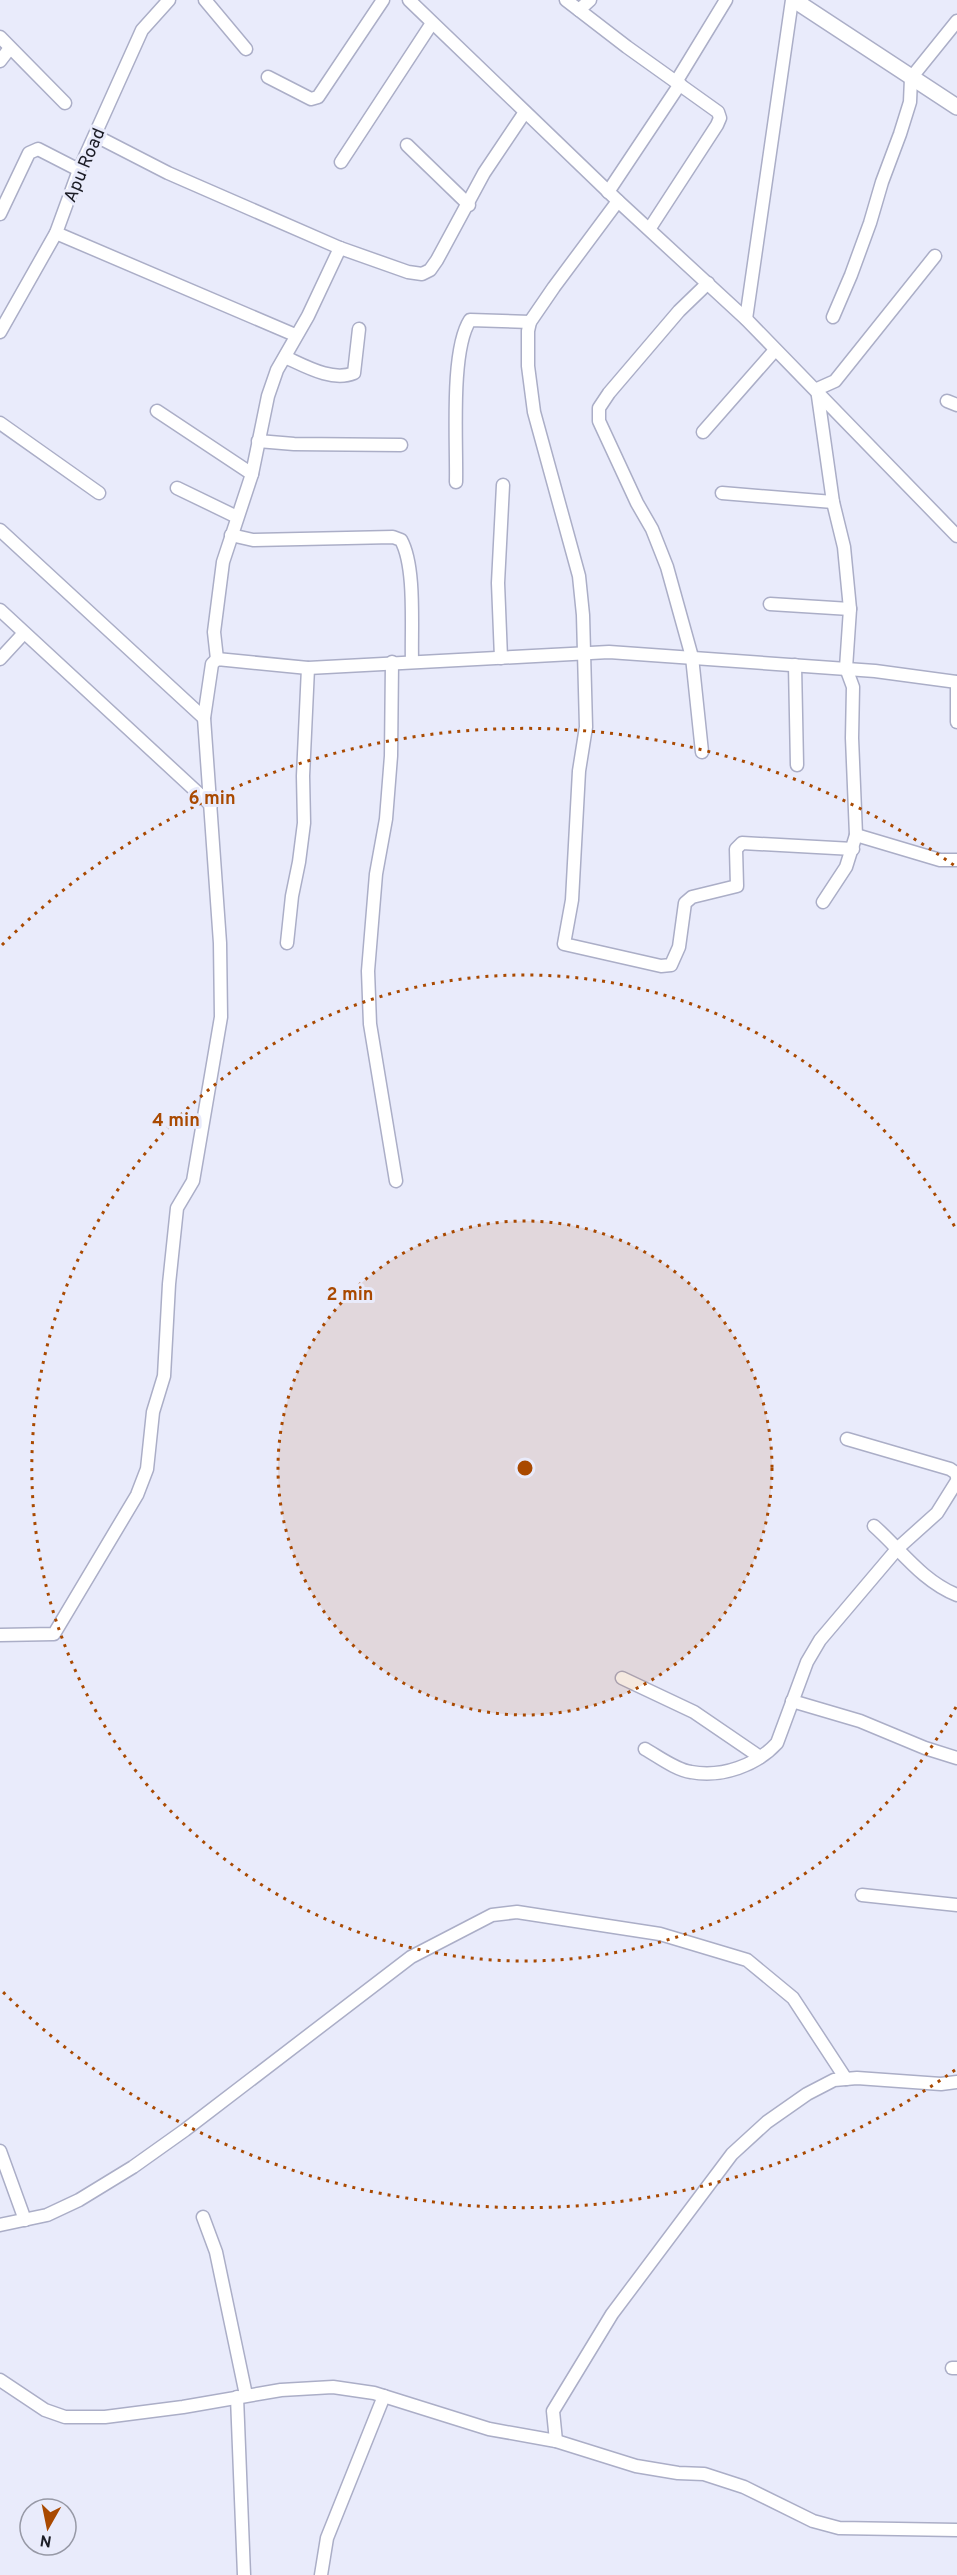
<svg xmlns="http://www.w3.org/2000/svg" width="957" height="2575" font-family="Overpass,sans-serif">
  <style>
    .lines { fill: none; stroke-linecap: round; stroke-linejoin: round }
    .minor-casing { stroke: #abaec7; stroke-width: 15 }
    .tertiary-casing { stroke: #abaec7; stroke-width: 18 }
    .minor { stroke: #fff; stroke-width: 12 }
    .tertiary { stroke: #fff; stroke-width: 15 }
    .ring { fill: none; stroke: #a94900; stroke-width: 3; stroke-dasharray: 3 6 }
    .labels { text-anchor: middle; stroke-width: 6; stroke-linejoin: round; paint-order: stroke }
    .street-label { font-size: 18px; fill: #1c1d26; stroke: #e9ebfb }
    .centre { fill: #a94900; stroke: #e9ebfb; stroke-width: 3 }
    .ring-label { font-size: 18px; text-anchor: middle; font-weight: bold; fill: #a94900; stroke: #e9ebfb; stroke-width: 6; stroke-linejoin: round; paint-order: stroke }
  </style>
  <rect width="100%" height="100%" fill="#e9ebfb"/>
  <g class="lines">
    <defs>
      <g id="minor">
        <path d="M205,0L246,49"/>
        <path d="M409,0L618,201L746,319L957,536"/>
        <path d="M566,0L627,47L718,112L720,118L717,125L650,228"/>
        <path d="M579,10L590,0"/>
        <path d="M0,37L65,103"/>
        <path d="M0,61L10,48"/>
        <path d="M268,77L311,99L318,97L383,0"/>
        <path d="M676,82L726,0"/>
        <path d="M96,136L168,173L340,248L408,272L422,274L430,270L437,260L484,173L525,112"/>
        <path d="M407,145L469,205"/>
        <path d="M341,162L432,23"/>
        <path d="M608,192L680,84"/>
        <path d="M618,201L554,287L530,322L528,331V366L534,412L579,576L583,615L586,727L579,771L572,900L564,944L661,966L671,965L679,947L685,903L692,897L737,886L736,849L742,843L853,849"/>
        <path d="M0,214L29,153L38,149L79,170"/>
        <path d="M56,233L295,335"/>
        <path d="M833,317L851,275L870,223L882,182L900,134L910,102L911,78L957,21"/>
        <path d="M746,319L792,0"/>
        <path d="M0,332L56,233L79,170L142,30L169,0"/>
        <path d="M285,357C305,366 332,382 354,373L359,329"/>
        <path d="M817,389L833,502L844,547L850,609L846,668L853,687L852,738L856,835L846,867L823,902"/>
        <path d="M817,389L835,381L935,256"/>
        <path d="M947,401L957,405"/>
        <path d="M157,411L252,474"/>
        <path d="M0,423L99,493"/>
        <path d="M703,432L775,350"/>
        <path d="M258,441L294,444L401,445"/>
        <path d="M456,482C457,443 450,351 470,320L530,322"/>
        <path d="M177,488L237,517"/>
        <path d="M722,493L833,502"/>
        <path d="M0,530L204,718"/>
        <path d="M231,535L253,540L393,537L401,540C416,567 411,629 412,661"/>
        <path d="M770,604L850,609"/>
        <path d="M0,610L211,805"/>
        <path d="M501,658L498,583L503,485"/>
        <path d="M0,659L24,633"/>
        <path d="M217,659L214,632L223,562L252,474L268,396L277,370L308,316L340,248"/>
        <path d="M392,662L391,756L386,819L376,874L368,971L370,1024L396,1181"/>
        <path d="M795,665L797,765"/>
        <path d="M957,682V722"/>
        <path d="M702,752L692,657L667,567L652,529L637,503L599,421V408L609,393L679,311L708,283"/>
        <path d="M856,835L940,860H957"/>
        <path d="M287,943L292,896L299,862L304,823L303,776L308,668"/>
        <path d="M847,1439L950,1469L956,1473L957,1477"/>
        <path d="M874,1526C901,1550 922,1581 957,1595"/>
        <path d="M0,1635L54,1634L137,1495L147,1469L153,1412L164,1376L169,1284L177,1208L193,1181L221,1017L220,943L204,718L212,664L217,659L308,668L609,652L875,671L957,682"/>
        <path d="M622,1678L694,1712L760,1757"/>
        <path d="M792,1701L860,1721L925,1748L957,1758"/>
        <path d="M645,1749C659,1757 676,1770 691,1772C722,1778 757,1765 777,1743L807,1662L820,1640L898,1548L937,1513L957,1481"/>
        <path d="M862,1895L957,1905"/>
        <path d="M0,2151L25,2220"/>
        <path d="M203,2217L216,2252L246,2395"/>
        <path d="M0,2225L47,2215L79,2200L133,2167L185,2130L411,1957L492,1915L517,1912L660,1934L747,1960L793,1998L846,2079"/>
        <path d="M952,2368H957"/>
        <path d="M0,2380L45,2410L65,2417H105L183,2407L281,2390L333,2387L374,2393L489,2429L556,2441L636,2466L678,2473L704,2474L744,2487L813,2521L839,2528L957,2530"/>
        <path d="M237,2397L244,2575"/>
        <path d="M556,2441L553,2411L612,2314L732,2154L767,2122L807,2094L834,2080L857,2078L941,2084L957,2082"/>
        <path d="M321,2575L327,2538L384,2396"/>
      </g>
      <path id="tertiary" d="M794,0L957,107"/>
    </defs>
    <!-- minor casing -->
    <use href="#minor" class="minor-casing"/>
    <!-- tertiary casing -->
    <use href="#tertiary" class="tertiary-casing"/>
    <!-- minor -->
    <use href="#minor" class="minor"/>
    <!-- tertiary -->
    <use href="#tertiary" class="tertiary"/>
  </g>
  <!-- distance rings -->
  <circle cx="525" cy="1468" r="247" fill="#a94900" fill-opacity=".12"/>
  <g class="ring">
    <circle cx="525" cy="1468" r="247"/>
    <path d="M956 1707A493 493 0 1 1 956 1229"/>
    <path d="M955 2070A740 740 0 0 1 2 1991M2 945A740 740 0 0 1 955 866"/>
  </g>
  <g class="labels">
    <!-- street labels -->
    <g class="street-label">
      <text transform="translate(84 165) rotate(-67)" y="6">Apu Road</text>
    </g>
  </g>
  <circle cx="525" cy="1468" r="9" class="centre"/>
  <g class="ring-label">
    <text x="212" y="804">6 min</text>
    <text x="176" y="1126">4 min</text>
    <text x="350" y="1300">2 min</text>
  </g>
  <!-- north arrow -->
  <g transform="translate(48 2527) rotate(189)"><circle r="28" fill="#e9ebfb" stroke="#9799a6" stroke-width="1.5"/>
  <path d="M0-4.5L10 22L0 15L-10 22Z" fill="#a94900"/>
  <text y="-9" font-size="16" font-weight="bold" text-anchor="middle" fill="#1c1d26">N</text>
  </g>
</svg>
